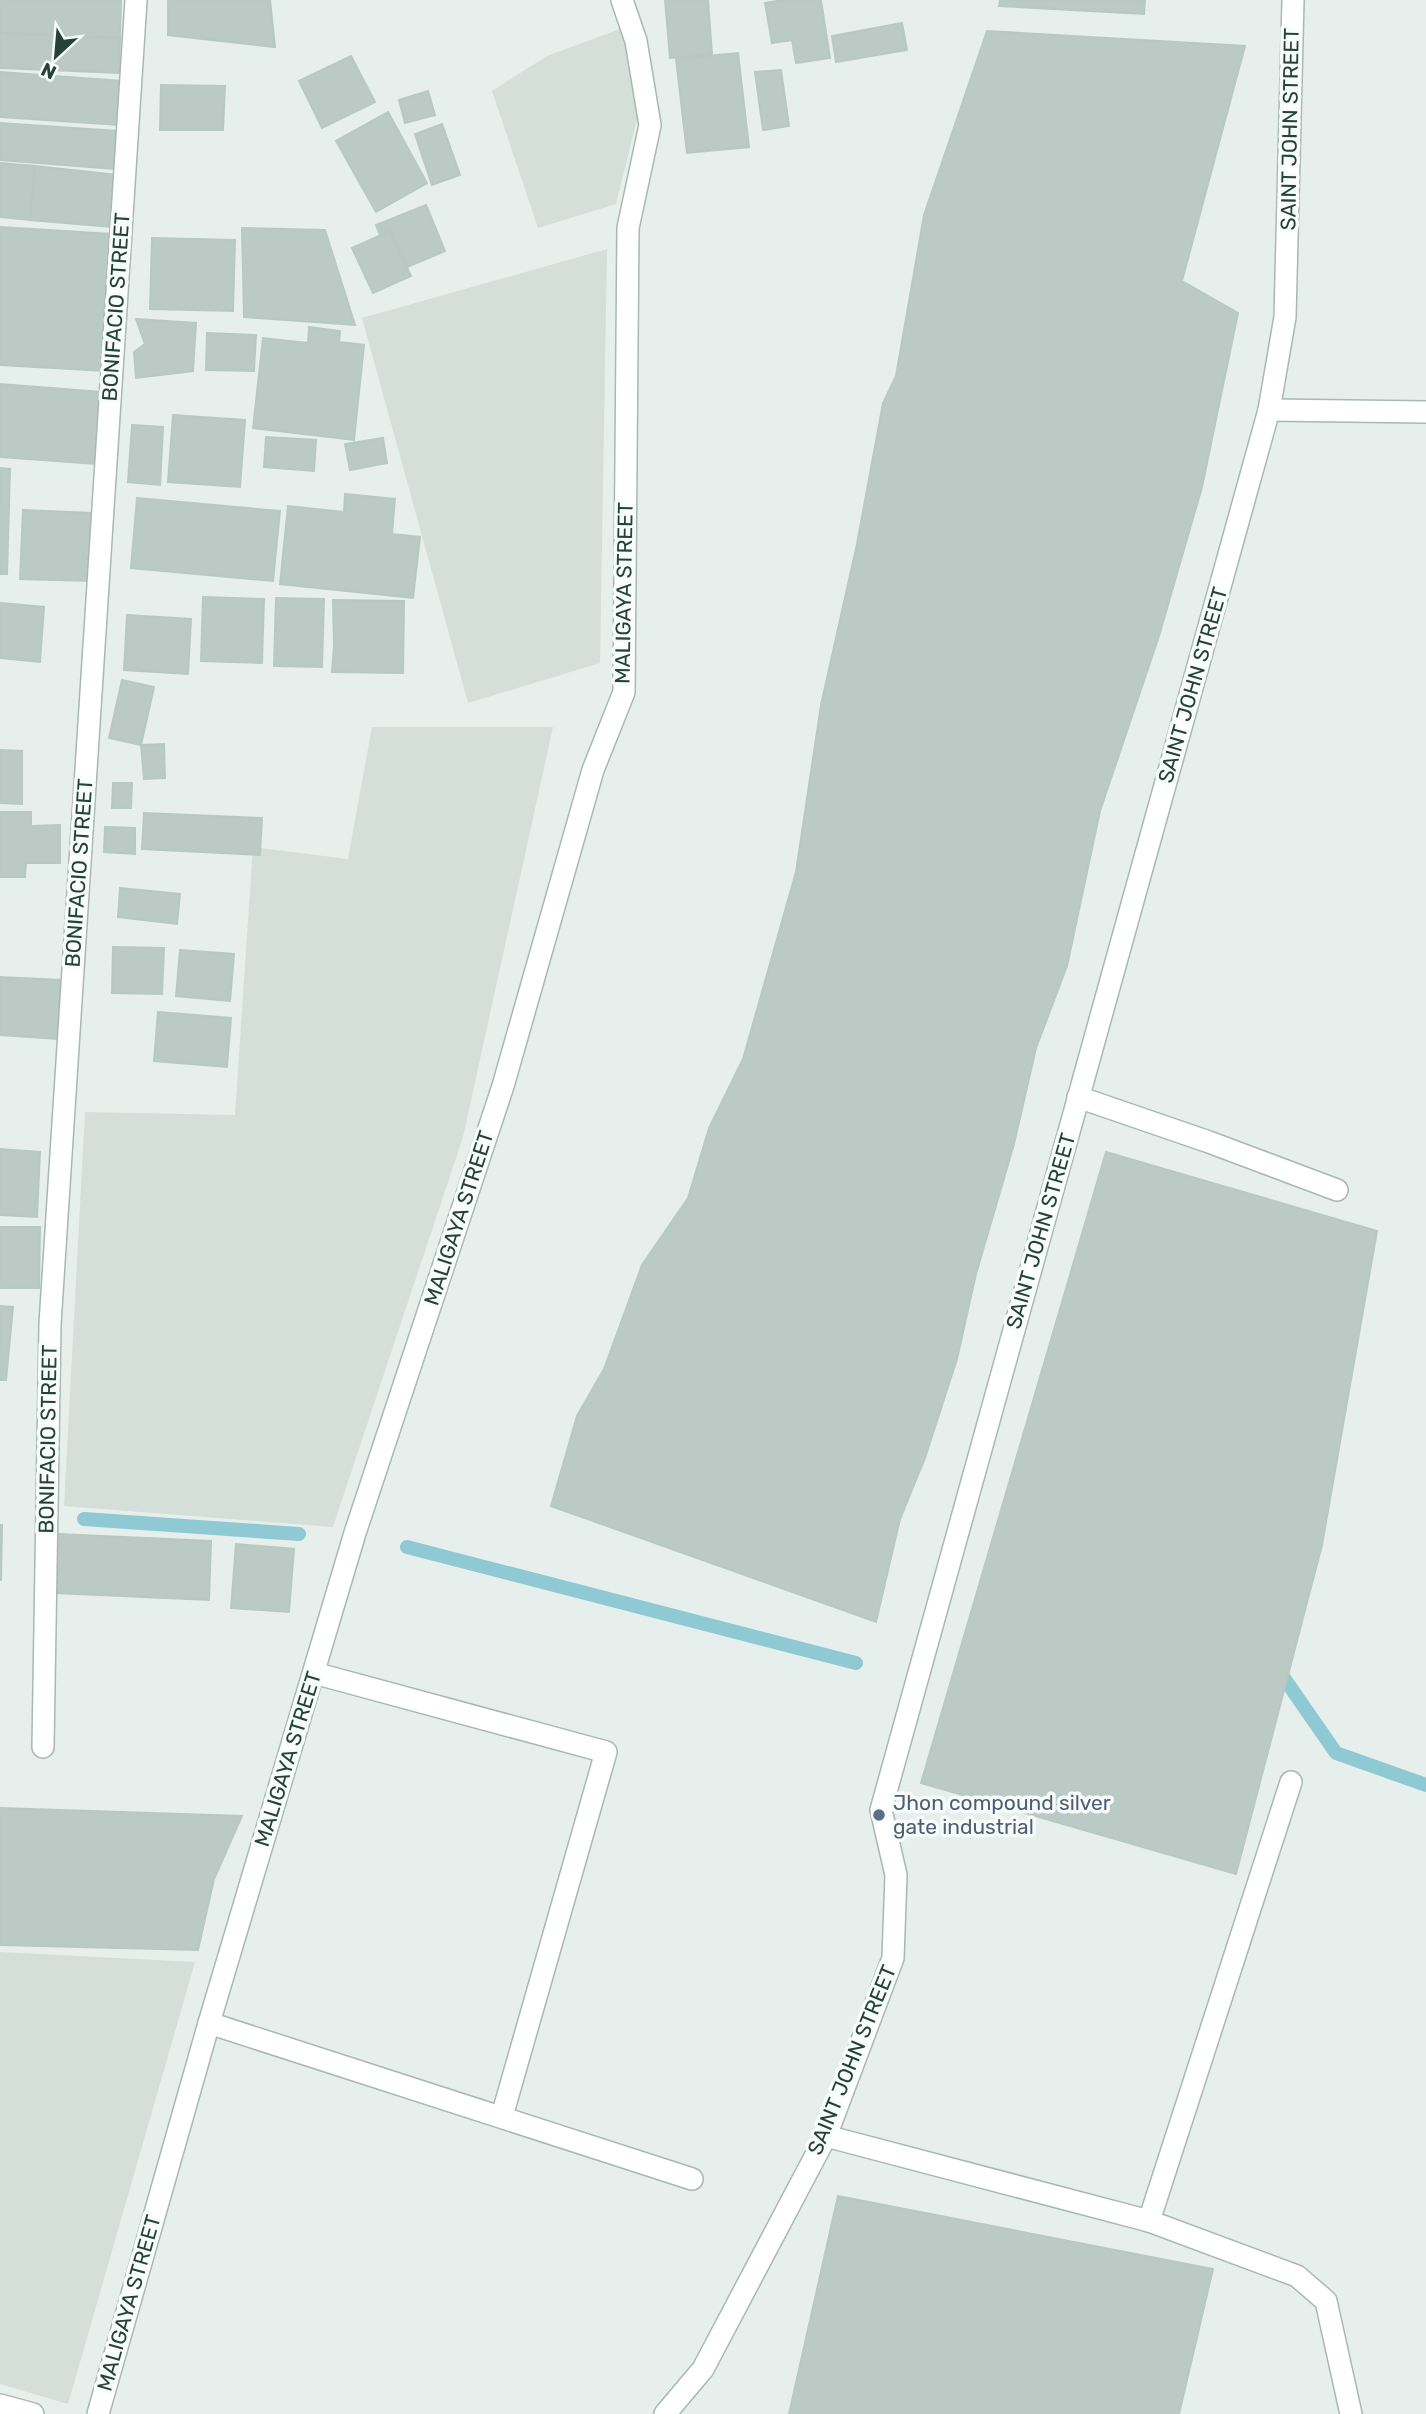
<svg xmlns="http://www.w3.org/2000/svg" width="1426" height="2414" font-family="Rubik,sans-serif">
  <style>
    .built { fill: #d4dfda }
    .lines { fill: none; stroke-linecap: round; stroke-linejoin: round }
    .stream { stroke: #8ec9d4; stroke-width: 14 }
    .building { fill: #bbcac4; stroke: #b8c9c2; stroke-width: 2 }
    .service-casing { stroke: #a8b8b2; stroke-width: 24 }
    .minor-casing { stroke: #a8b8b2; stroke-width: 24 }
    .service { stroke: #fff; stroke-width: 21 }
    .minor { stroke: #fff; stroke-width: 21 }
    .service-dot { fill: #5c6f8a; stroke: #f7fbf9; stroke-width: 2.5 }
    .labels { text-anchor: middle; stroke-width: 7; stroke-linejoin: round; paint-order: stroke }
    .street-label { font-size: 21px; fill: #24423a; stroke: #f7fbf9 }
    .service-label { font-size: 21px; fill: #4e5e75; stroke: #f7fbf9; text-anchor: start }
  </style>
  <rect width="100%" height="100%" fill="#e6efeb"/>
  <!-- built -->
  <g class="built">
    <path d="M620,29L641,103L616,204L538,228L492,91L547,56Z"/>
    <path d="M607,249L600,663L468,703L362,318Z"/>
    <path d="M372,727H553L463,1137L333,1527L64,1506L85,1112L235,1115L253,847L348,859Z"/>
    <path d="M0,1952L195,1962L68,2404L0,2384Z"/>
  </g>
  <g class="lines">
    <!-- stream -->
    <g class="stream">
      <path d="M84,1519L299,1534"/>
      <path d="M407,1547L856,1663"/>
      <path d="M1271,1677L1284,1678L1336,1753L1426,1785"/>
    </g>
  </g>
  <!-- building -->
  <g class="building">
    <path d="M0,0H121L120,38L0,33Z"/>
    <path d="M168,0H270L275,47L168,35Z"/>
    <path d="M665,0H708L712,54L670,58Z"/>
    <path d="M783,0H821L830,58L796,63L792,40L772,43L765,3Z"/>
    <path d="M1000,0H1145L1144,14L999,6Z"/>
    <path d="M902,23L907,50L836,62L832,36Z"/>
    <path d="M987,31L1245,46L1182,281L1238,313L1202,487L1159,636L1100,811L1067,966L1036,1048L1014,1144L976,1274L957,1359L925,1458L900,1519L876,1622L551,1506L577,1416L604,1369L642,1265L688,1198L709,1128L743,1059L796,872L821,705L857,544L883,403L896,376L924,215Z"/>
    <path d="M0,33L120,38L119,73L0,68Z"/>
    <path d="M738,53L749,147L687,153L676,59Z"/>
    <path d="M351,56L375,102L322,128L299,81Z"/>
    <path d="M781,70L789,126L763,130L755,72Z"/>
    <path d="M0,72L122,81L119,125L0,117Z"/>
    <path d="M161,85L225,86L223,130H160Z"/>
    <path d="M428,91L435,115L405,123L399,100Z"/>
    <path d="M388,112L427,183L376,212L336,141Z"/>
    <path d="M0,123L117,131L114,169L0,160Z"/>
    <path d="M442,124L460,175L432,185L415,134Z"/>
    <path d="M0,163L35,166L30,220L0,217Z"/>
    <path d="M35,166L117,175L112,227L30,220Z"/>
    <path d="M426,205L445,251L405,268L390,231L380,235L376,225Z"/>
    <path d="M0,227L112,234L105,371L0,365Z"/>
    <path d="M242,228L325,230L355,325L244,317Z"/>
    <path d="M390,231L411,276L373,293L352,248Z"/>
    <path d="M152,238L235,240L233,311L150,309Z"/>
    <path d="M136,319L196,323L193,371L136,378L134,352L145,344Z"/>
    <path d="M309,327L340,331L339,342L364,345L354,440L253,428L263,338L308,343Z"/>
    <path d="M207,333L256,335L254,371L206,370Z"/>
    <path d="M0,384L101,392L96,464L0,457Z"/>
    <path d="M173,415L245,420L240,487L168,482Z"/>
    <path d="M132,425L163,427L160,485L128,482Z"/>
    <path d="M266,437L316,440L314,471L264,467Z"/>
    <path d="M383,438L387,463L350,470L345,444Z"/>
    <path d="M0,468L10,469L7,574H0Z"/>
    <path d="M345,494L395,499L392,534L420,537L413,598L280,584L288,506L344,512Z"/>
    <path d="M137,498L280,511L273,581L131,568Z"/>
    <path d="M23,510L93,513L91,581L20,579Z"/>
    <path d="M203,597L264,599L262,663L201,661Z"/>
    <path d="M276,598L324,599L322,667L274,666Z"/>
    <path d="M333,600L404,601L403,673L332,672L334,646Z"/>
    <path d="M0,603L44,607L40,662L0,658Z"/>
    <path d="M127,615L191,619L188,674L124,670Z"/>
    <path d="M122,680L154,687L141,745L109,738Z"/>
    <path d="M164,744L165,778L144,779L141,745Z"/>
    <path d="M0,750L22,751V804L0,803Z"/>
    <path d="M113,783H132L131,808H112Z"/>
    <path d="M0,812H31V826L60,825V863H26L25,877H0Z"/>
    <path d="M144,813L262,818L260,855L142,849Z"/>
    <path d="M105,827L135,828V854L104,852Z"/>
    <path d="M120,888L180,894L177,924L118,917Z"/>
    <path d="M113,947L164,948L162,994L112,993Z"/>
    <path d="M180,950L234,954L230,1001L176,996Z"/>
    <path d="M0,977L61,980L58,1039L0,1035Z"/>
    <path d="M158,1012L231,1018L227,1067L154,1061Z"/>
    <path d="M0,1149L40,1152L37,1217L0,1215Z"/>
    <path d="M1106,1152L1377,1231L1322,1545L1236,1874L921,1783Z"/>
    <path d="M0,1227H40L39,1288H0Z"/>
    <path d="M0,1306L13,1307L6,1380H0Z"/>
    <path d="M0,1525H2L1,1580H0Z"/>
    <path d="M58,1534L211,1541L209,1600L55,1593Z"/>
    <path d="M236,1544L294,1549L289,1612L231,1608Z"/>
    <path d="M0,1808L242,1816L214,1879L198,1950L0,1945Z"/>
    <path d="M838,2196L1213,2269L1179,2414H789Z"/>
  </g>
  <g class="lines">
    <defs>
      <g id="service">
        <path d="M1269,410L1426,412"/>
        <path d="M1078,1097L1209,1142L1337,1190"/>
        <path d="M314,1673L606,1752L502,2116"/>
        <path d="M209,2023L692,2179"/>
        <path d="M826,2136L1149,2221L1297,2276L1326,2301L1351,2414"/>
        <path d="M1149,2221L1291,1782"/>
        <path d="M665,2414L703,2369L826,2136L893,1958L896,1875L881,1810L1269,410L1285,317L1293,0"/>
      </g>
      <g id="minor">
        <path d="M43,1747L50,1324L136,0"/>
        <path d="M0,2405L33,2414"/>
        <path d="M98,2414L209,2023L355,1533L503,1086L593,770L624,692L628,228L650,125L636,41L622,0"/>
      </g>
    </defs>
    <!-- service casing -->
    <use href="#service" class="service-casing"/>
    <!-- minor casing -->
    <use href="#minor" class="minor-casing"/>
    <!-- service -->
    <use href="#service" class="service"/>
    <!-- minor -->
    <use href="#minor" class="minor"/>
  </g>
  <!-- markers -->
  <circle class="service-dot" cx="879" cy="1815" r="7"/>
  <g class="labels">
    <!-- street labels -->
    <g class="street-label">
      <text transform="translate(1290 129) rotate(-89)" y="7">SAINT JOHN STREET</text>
      <text transform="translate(116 307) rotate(-86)" y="7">BONIFACIO STREET</text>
      <text transform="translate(624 593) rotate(-89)" y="7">MALIGAYA STREET</text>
      <text transform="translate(1193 685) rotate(-74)" y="7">SAINT JOHN STREET</text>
      <text transform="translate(79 873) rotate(-86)" y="7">BONIFACIO STREET</text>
      <text transform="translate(459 1218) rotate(-72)" y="7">MALIGAYA STREET</text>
      <text transform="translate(1041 1231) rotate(-74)" y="7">SAINT JOHN STREET</text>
      <text transform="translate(48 1439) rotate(-89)" y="7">BONIFACIO STREET</text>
      <text transform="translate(288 1759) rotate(-73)" y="7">MALIGAYA STREET</text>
      <text transform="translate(852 2060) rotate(-68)" y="7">SAINT JOHN STREET</text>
      <text transform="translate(129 2303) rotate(-74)" y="7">MALIGAYA STREET</text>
    </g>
    <!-- service labels -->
    <g class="service-label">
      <text x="893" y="1810">Jhon compound silver<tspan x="893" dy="24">gate industrial</tspan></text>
    </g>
  </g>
  <!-- north arrow -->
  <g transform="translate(56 56) rotate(206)" stroke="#f7fbf9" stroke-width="5" paint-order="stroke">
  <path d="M0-5L12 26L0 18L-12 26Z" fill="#24423a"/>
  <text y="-10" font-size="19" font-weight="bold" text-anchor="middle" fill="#24423a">N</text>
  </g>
</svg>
